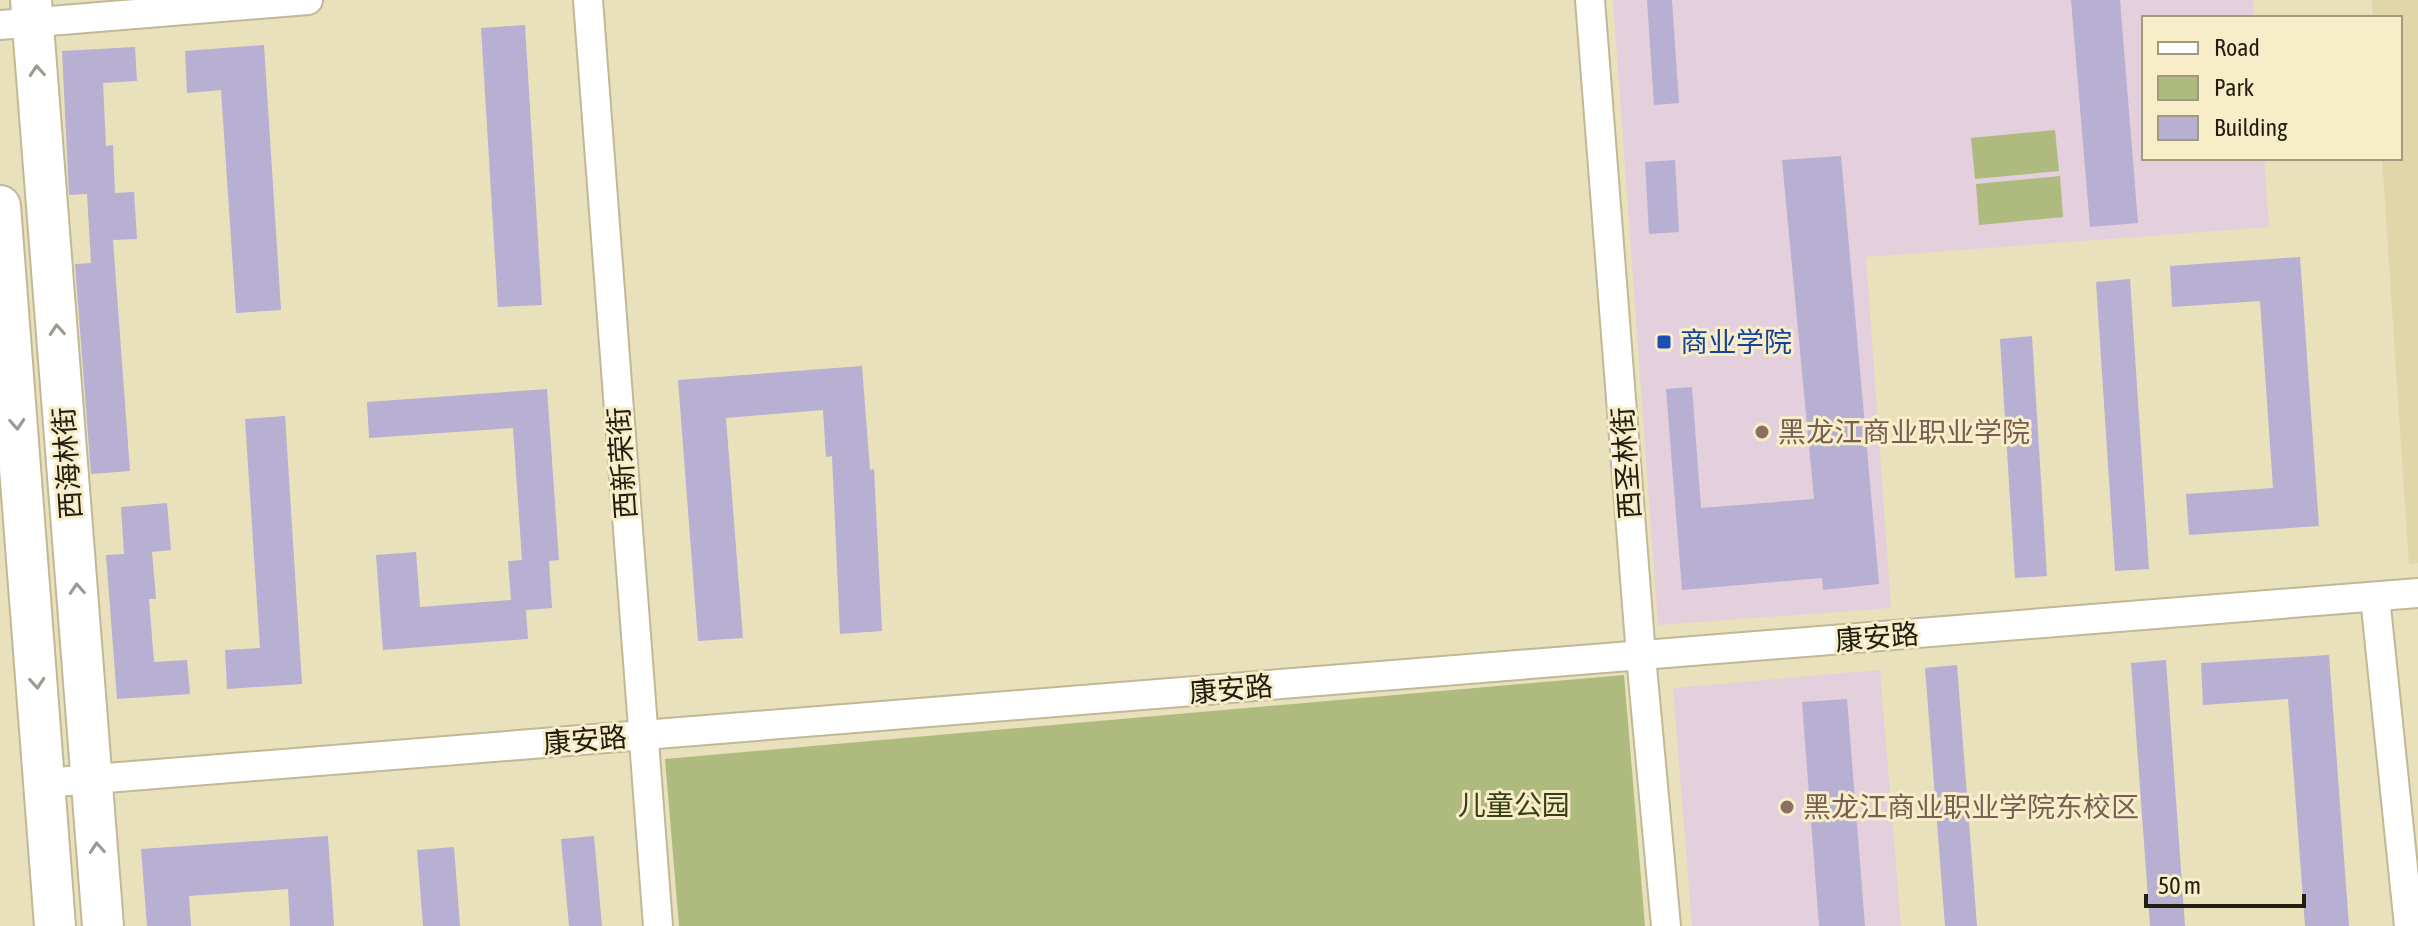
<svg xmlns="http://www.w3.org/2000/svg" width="2418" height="926" font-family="'Asap Condensed','Noto Sans SC',sans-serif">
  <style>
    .built { fill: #e1d6aa }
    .education { fill: #e4cfdc }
    .green { fill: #aeba7e }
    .building { fill: #b7b0d2 }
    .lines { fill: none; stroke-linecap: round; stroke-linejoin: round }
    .minor-casing { stroke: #c1b895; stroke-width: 32 }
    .highway-casing { stroke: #c1b895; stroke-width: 44 }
    .minor { stroke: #fff; stroke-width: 28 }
    .highway { stroke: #fff; stroke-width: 40 }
    .oneway { stroke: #9b9a93 }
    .transit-dot { fill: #1a4fb4; stroke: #f7edc9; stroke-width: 3 }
    .education-dot { fill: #8d6e63; stroke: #f7edc9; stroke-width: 3 }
    .labels { text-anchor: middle; stroke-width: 6; stroke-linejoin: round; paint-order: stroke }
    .transit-label { font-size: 28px; fill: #164399; stroke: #f7edc9; text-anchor: start }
    .education-label { font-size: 28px; fill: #785e54; stroke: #f7edc9; text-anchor: start }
    .street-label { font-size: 28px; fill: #211e10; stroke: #f7edc9 }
    .park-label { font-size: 28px; fill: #373e14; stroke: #f7edc9 }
  </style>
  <rect width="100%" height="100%" fill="#e9e0bc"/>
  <!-- built -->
  <path class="built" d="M2372,0H2418V563L2409,564L2382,158H2400V18H2373Z"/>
  <!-- education -->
  <g class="education">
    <path d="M1613,0H2253L2254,18H2144V158H2264L2269,227L1866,257L1891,608L1658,625Z"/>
    <path d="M1880,670L1901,926H1692L1673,688Z"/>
  </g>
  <!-- green -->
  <g class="green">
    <path d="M2055,130L2059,171L1975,179L1971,138Z"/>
    <path d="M2060,176L2063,217L1979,225L1976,184Z"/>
    <path d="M1624,675L1645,926H679L665,759Z"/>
  </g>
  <!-- building -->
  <g class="building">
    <path d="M1647,0H1672L1679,103L1654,105Z"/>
    <path d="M2071,0H2120L2138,223L2090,227Z"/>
    <path d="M525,25L542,305L498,307L481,28Z"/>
    <path d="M264,45L281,310L236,313L221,90L187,93L185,51Z"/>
    <path d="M135,47L137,81L103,83L106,146L113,145L115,193L134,192L137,239L113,240L130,471L91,474L75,264L91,263L87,194L69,195L62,51Z"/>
    <path d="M1841,156L1879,584L1823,590L1822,578L1682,590L1666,389L1692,387L1701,508L1814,499L1782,160Z"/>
    <path d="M1675,160L1679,232L1649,234L1645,162Z"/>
    <path d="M2300,257L2319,526L2189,535L2186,494L2273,488L2260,301L2172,307L2170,266Z"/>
    <path d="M2130,279L2149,569L2115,571L2096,282Z"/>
    <path d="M2032,336L2047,576L2015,578L2000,339Z"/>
    <path d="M862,366L870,470L874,469L882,631L840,634L832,456L826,457L823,410L726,418L743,638L698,641L678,380Z"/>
    <path d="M547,389L559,560L549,561L552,608L526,610L528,639L383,650L376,555L416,552L420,607L511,600L508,561L522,560L513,428L369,438L367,402Z"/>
    <path d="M285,416L302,684L227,689L225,650L260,648L245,419Z"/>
    <path d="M167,503L171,550L152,552L156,599H149L154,662L187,660L190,694L117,699L106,555L124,554L121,507Z"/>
    <path d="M2329,655L2349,926H2305L2288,699L2203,705L2201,663Z"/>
    <path d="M2166,660L2185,926H2150L2131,663Z"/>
    <path d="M1957,665L1977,926H1945L1925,668Z"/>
    <path d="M1847,699L1865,926H1819L1802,702Z"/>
    <path d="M328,836L334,926H290L288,889L189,896L191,926H147L141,849Z"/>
    <path d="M594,836L602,926H569L561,839Z"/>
    <path d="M454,847L460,926H423L417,850Z"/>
  </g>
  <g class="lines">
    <defs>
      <g id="minor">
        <path d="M588,0L658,926"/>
        <path d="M1590,0L1641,656L1666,926"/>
        <path d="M0,25L308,0"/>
        <path d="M2375,597L2409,926"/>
        <path d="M44,783L2418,593"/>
      </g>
      <g id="highway">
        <path d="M31,0L103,926"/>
        <path d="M0,206L55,926"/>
      </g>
    </defs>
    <!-- minor casing -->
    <use href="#minor" class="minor-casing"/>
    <!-- highway casing -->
    <use href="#highway" class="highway-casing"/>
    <!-- minor -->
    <use href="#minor" class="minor"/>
    <!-- highway -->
    <use href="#highway" class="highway"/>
  </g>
  <!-- one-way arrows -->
  <defs><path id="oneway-chevron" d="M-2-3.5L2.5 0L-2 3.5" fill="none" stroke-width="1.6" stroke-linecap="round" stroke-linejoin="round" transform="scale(2)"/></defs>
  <g class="oneway">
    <use href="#oneway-chevron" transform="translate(37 71) rotate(-94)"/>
    <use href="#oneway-chevron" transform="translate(57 330) rotate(-94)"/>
    <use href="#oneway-chevron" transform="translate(17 424) rotate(86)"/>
    <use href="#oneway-chevron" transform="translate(77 589) rotate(-94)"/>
    <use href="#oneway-chevron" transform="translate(37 683) rotate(86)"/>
    <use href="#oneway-chevron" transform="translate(97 848) rotate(-94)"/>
  </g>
  <!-- markers -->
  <rect class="transit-dot" x="1656" y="334" width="16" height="16" rx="4"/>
  <g class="education-dot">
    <circle cx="1762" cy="432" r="8"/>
    <circle cx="1787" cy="807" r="8"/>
  </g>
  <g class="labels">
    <!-- transit labels -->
    <g class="transit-label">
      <text x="1680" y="352">商业学院</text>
    </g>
    <!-- education labels -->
    <g class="education-label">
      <text x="1778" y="442">黑龙江商业职业学院</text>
      <text x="1803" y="817">黑龙江商业职业学院东校区</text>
    </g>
    <!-- street labels -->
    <g class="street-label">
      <text transform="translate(67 463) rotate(-94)" y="10">西海林街</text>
      <text transform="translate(622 463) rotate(-94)" y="10">西新荣街</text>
      <text transform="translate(1626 463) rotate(-94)" y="10">西圣林街</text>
      <text transform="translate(1877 637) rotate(-5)" y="10">康安路</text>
      <text transform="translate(1231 689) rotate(-5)" y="10">康安路</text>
      <text transform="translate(585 740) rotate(-5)" y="10">康安路</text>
    </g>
    <!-- park labels -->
    <g class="park-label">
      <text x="1514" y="815">儿童公园</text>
    </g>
  </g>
  <!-- legend -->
  <rect x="2142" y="16" width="260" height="144" fill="#f7edc9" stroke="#a19a7f" stroke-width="2"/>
  <rect x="2158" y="42" width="40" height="12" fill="#ffffff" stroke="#a19a7f" stroke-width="2"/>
  <text x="2214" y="56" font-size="24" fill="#211e10">Road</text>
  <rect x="2158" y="76" width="40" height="24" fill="#aeba7e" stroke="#a19a7f" stroke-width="2"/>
  <text x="2214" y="96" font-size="24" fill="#211e10">Park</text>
  <rect x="2158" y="116" width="40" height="24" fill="#b7b0d2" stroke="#a19a7f" stroke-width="2"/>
  <text x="2214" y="136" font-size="24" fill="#211e10">Building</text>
  <!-- scale -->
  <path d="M2146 894v12h158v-12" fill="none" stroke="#211e10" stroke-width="4"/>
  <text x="2158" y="894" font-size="24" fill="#211e10" stroke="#f7edc9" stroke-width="6" paint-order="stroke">50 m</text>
</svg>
